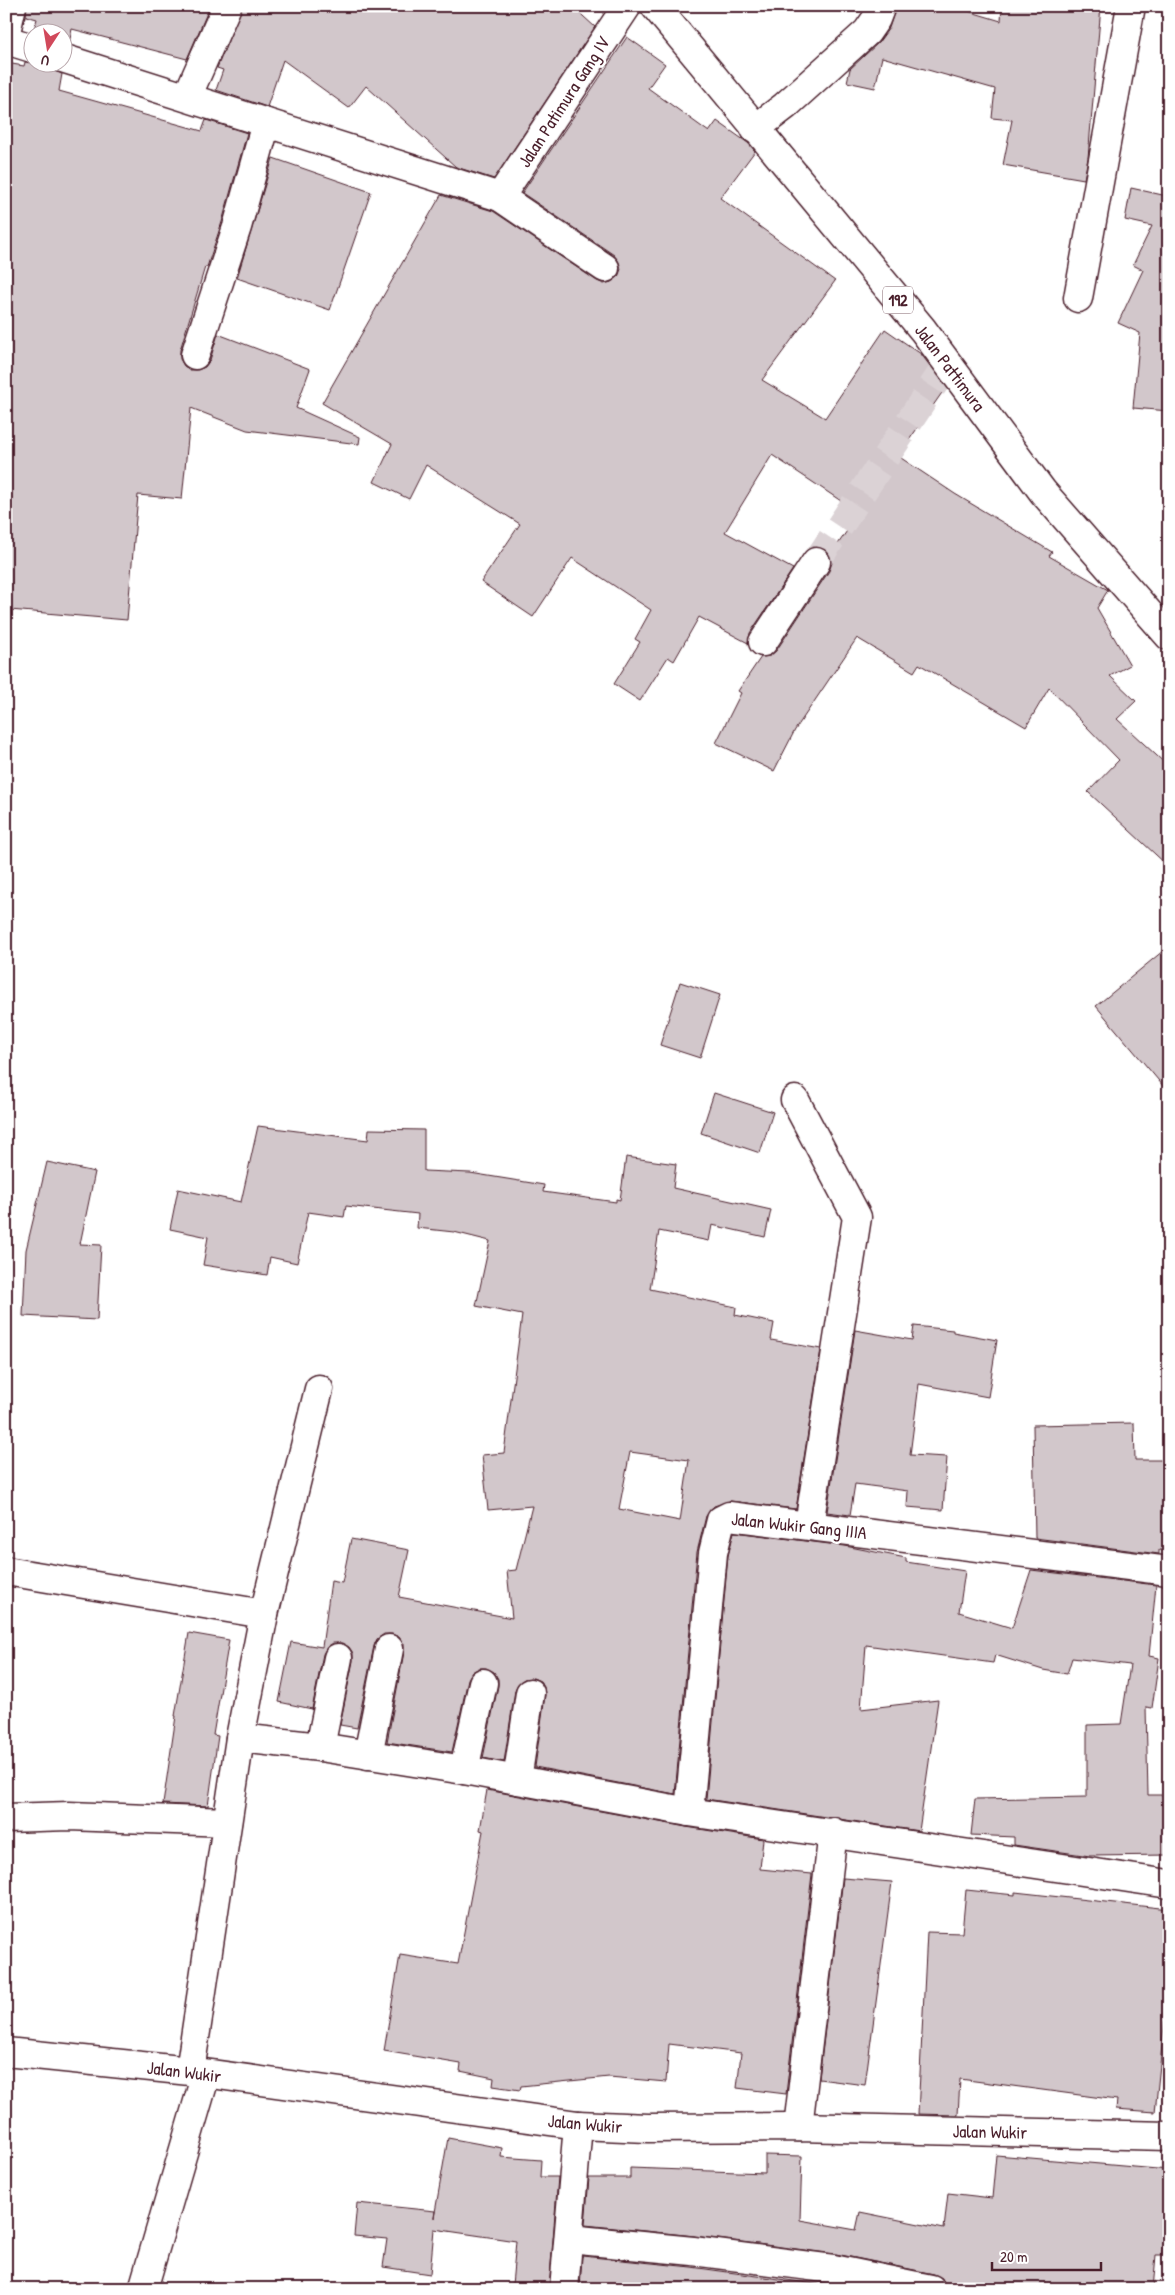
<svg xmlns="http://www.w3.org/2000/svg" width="1175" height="2295" font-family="'Patrick Hand',sans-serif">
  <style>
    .building { fill: #d2c7cb; stroke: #4a1f2b; fill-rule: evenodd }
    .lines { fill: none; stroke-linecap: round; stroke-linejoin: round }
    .minor-tunnel { stroke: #dbd2d5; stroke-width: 28; stroke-dasharray: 28 14; stroke-linecap: butt }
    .minor-casing { stroke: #4a1f2b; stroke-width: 31 }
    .tertiary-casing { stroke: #4a1f2b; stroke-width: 31 }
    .primary-casing { stroke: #4a1f2b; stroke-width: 31 }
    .minor { stroke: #fff; stroke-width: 28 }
    .tertiary { stroke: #fff; stroke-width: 28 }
    .primary { stroke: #fff; stroke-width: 28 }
    .labels { text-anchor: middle; stroke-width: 5; stroke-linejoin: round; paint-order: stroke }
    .shield { fill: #fff; stroke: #80626b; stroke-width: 1 }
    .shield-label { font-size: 16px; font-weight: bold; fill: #4a1f2b }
    .street-label { font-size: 18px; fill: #4a1f2b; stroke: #fff }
  </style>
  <rect width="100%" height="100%" fill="#fff"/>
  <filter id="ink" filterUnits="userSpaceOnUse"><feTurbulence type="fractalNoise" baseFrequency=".02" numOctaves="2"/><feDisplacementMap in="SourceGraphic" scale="10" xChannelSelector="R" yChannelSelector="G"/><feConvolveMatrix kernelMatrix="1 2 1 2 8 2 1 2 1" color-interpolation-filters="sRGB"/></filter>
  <g filter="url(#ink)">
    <!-- building -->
    <g class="building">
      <path d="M27,6H210L187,59L72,29L69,44L62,43V32H33L37,19L26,16Z"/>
      <path d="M242,6H572L595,27L494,179L456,167L366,86L349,108L283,60L267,107L216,90L223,70L217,68Z"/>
      <path d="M896,6H951L1001,21L1002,6H1101L1088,158L1084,179L1003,165L1012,120L992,118L995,89L882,57L875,88L847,82L850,69L878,43L889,28Z"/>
      <path d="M627,37L665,64L648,88L709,132L717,121L748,143L755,151L720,198L835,281L762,380L825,418L885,329L921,354L946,387L898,456L955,494L1052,552L1049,556L1108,590L1097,608L1130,665L1110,676L1136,701L1117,719L1169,767V867L1088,792L1119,760L1049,688L1026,727L919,664L914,672L857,638L795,730L774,771L716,743L741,693L738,691L761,657L770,656L776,651L829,571L832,563L830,556L859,513L772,455L725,532L793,569L750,633L748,643L699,617L674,661L668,657L640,701L614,684L640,642L635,639L651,610L572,558L533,617L481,582L520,524L426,465L409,499L374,482L392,444L322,403L441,195L493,211L597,281L604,284L611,282L618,277L621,269L619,262L614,255L522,193Z"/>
      <path d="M25,62H47L51,69L62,74L59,91L202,131L206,120L247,133L222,222L207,267H205L180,350V359L184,366L190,370H198L205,367L210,360L218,334L310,369L296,408L360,437L359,444L247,430L191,408L182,499L138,495L127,620L10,610L11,600L6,599V63L24,66Z"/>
      <path d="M273,158L371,192L330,310L237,278Z"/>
      <path d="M1131,188L1167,196L1169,192V411L1133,408L1140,333L1118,323L1143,270L1133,265L1152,226L1125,220Z"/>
      <path d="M1169,946V1093L1096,1006Z"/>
      <path d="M680,982L720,995L700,1058L660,1045Z"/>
      <path d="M714,1093L773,1112L760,1153L701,1133Z"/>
      <path d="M258,1126L368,1140L369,1129L424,1130V1171L470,1173L544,1185L543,1192L616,1202V1199L620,1200L626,1157L676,1164L673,1188L771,1210L765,1237L712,1225L709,1241L659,1231L650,1289L736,1307L735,1315L774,1323L771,1340L821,1349L796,1509L730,1501L714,1506L706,1516L697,1552L675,1794L535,1767L545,1695L544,1687L540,1681L533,1678L524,1679L518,1684L515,1690L504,1762L483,1758L498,1686V1679L494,1672L486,1668H479L472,1672L468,1679L452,1752L387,1742L404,1652V1644L399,1637L392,1634H384L377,1639L374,1646L357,1728L340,1725L353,1661V1653L349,1647L342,1643H333L327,1647L323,1654L312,1709L279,1702L291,1642L322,1647L331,1581L342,1583L351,1539L409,1550L399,1597L512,1618L507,1571L516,1570L532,1506L488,1510L482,1455L504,1453L522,1315L476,1306L490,1241L454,1232L417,1228L418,1214L346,1206L344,1217L308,1212L297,1263L270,1257L267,1275L203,1265L208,1237L170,1229L178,1189L241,1202ZM630,1452L689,1460L680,1521L619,1509Z"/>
      <path d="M47,1162L95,1172L80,1244L101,1245L97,1320L23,1316L26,1250Z"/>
      <path d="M914,1326L953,1330V1332L997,1340L988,1397L919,1384L910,1455L947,1457L943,1510L907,1507L908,1491L855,1484L850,1515L827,1512L855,1330L912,1340Z"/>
      <path d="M1134,1423L1135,1460H1169V1550H1159V1554L1035,1538L1033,1425Z"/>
      <path d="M734,1532L845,1546L906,1558V1562L965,1571L959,1612L1012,1628L1031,1570L1156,1585L1149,1656L1159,1658L1152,1708L1146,1707L1148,1795H1169V1855L1090,1856L1014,1845V1837L971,1835L975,1799L1087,1797V1725L1121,1724L1130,1665L1072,1658L1067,1674L1043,1670L995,1655L993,1663L866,1645L861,1709L938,1700L919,1831L706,1799L728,1556Z"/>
      <path d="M189,1633L229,1640L213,1735L218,1736L208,1806L163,1804L176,1716H175Z"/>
      <path d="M487,1790L686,1827L763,1839L760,1869L812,1874L786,2094L737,2088L741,2053L669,2044L666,2082L609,2077L521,2086L520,2090L493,2086L494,2078L460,2071L461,2064L384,2051L400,1955L458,1964L483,1831L480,1830Z"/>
      <path d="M843,1878L892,1882L865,2085L819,2079Z"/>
      <path d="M966,1890L1015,1895V1892L1169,1909V1979L1155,2112L1116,2109L1117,2100L960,2079L958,2115L918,2114L927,1932L962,1933Z"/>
      <path d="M448,2138L502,2148L501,2157L541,2160L540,2177H558L549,2289L512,2285L516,2241L434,2229L430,2274L383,2267L387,2239L354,2236L357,2203L435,2211L434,2218Z"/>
      <path d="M765,2155L802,2156L800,2220L856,2230L860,2212L944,2229L948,2193L992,2198L996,2155L1169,2170L1162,2255H1156L1153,2289H946L942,2278L934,2274L836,2254L695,2236L585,2225L589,2178H630V2168L765,2173Z"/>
      <path d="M582,2256L691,2267L852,2289H580Z"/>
    </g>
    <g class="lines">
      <!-- minor-tunnel -->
      <path class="minor-tunnel" d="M816,562L944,369"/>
      <defs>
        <g id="minor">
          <path d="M6,32L12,6"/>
          <path d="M6,40L32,48"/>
          <path d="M62,58L500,197L605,268"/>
          <path d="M187,97L227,6"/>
          <path d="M755,129L785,106L867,32L876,19L881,6"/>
          <path d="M500,197L627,6"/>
          <path d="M1078,298L1131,6"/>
          <path d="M195,355L237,227L266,123"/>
          <path d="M763,642L816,562"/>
          <path d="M795,1100L857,1217L809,1525"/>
          <path d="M6,1571L264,1614"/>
          <path d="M240,1738L320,1747L464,1770L689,1812L1169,1884"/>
          <path d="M320,1747L338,1658"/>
          <path d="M368,1755L389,1649"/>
          <path d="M464,1770L483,1683"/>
          <path d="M517,1780L530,1693"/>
          <path d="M689,1812L713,1553L721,1520L729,1516L1169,1571"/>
          <path d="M6,1818L69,1816L227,1822"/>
          <path d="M190,2071L240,1738L264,1614L319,1389"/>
          <path d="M798,2127L833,1832"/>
          <path d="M569,2239L693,2251L833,2269L931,2289"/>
          <path d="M143,2289L206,2074"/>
          <path d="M564,2289L578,2125"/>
        </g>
        <path id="tertiary" d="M6,2052L190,2071L578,2125L648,2128L798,2127L1169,2136"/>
        <path id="primary" d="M655,6L923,330L1043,492L1169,636"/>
      </defs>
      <!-- minor casing -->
      <use href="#minor" class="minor-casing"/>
      <!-- tertiary casing -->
      <use href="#tertiary" class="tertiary-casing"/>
      <!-- primary casing -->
      <use href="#primary" class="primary-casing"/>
      <!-- minor -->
      <use href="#minor" class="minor"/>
      <!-- tertiary -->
      <use href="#tertiary" class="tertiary"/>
      <!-- primary -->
      <use href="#primary" class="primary"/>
    </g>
  </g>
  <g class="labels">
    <!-- shield labels -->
    <rect class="shield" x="883" y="286.5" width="30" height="27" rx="4"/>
    <g class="shield-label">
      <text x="898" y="306">192</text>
    </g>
    <!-- street labels -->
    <g class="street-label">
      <text transform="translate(564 102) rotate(-57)" y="6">Jalan Patimura Gang IV</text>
      <text transform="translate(950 368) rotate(53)" y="6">Jalan Pattimura</text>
      <text transform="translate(799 1526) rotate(6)" y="6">Jalan Wukir Gang IIIA</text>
      <text transform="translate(184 2072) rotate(7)" y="6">Jalan Wukir</text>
      <text transform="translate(585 2124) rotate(5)" y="6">Jalan Wukir</text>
      <text transform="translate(990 2132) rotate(1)" y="6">Jalan Wukir</text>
    </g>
  </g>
  <!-- margin -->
  <rect width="1175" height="2295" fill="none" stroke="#fff" stroke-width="25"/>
  <rect x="12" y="12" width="1150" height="2270" fill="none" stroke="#4a1f2b" stroke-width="2" filter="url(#ink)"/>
  <!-- north arrow -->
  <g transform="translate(48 48) rotate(192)"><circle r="24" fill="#ffffff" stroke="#b7a5aa"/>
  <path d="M0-4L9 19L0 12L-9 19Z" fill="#d1495b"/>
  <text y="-8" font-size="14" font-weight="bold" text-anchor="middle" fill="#4a1f2b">U</text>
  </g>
  <!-- scale -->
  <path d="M992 2262v8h109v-8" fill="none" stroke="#4a1f2b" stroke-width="2.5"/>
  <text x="1000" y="2262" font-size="15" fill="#4a1f2b" stroke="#ffffff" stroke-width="4" paint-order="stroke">20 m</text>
</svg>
